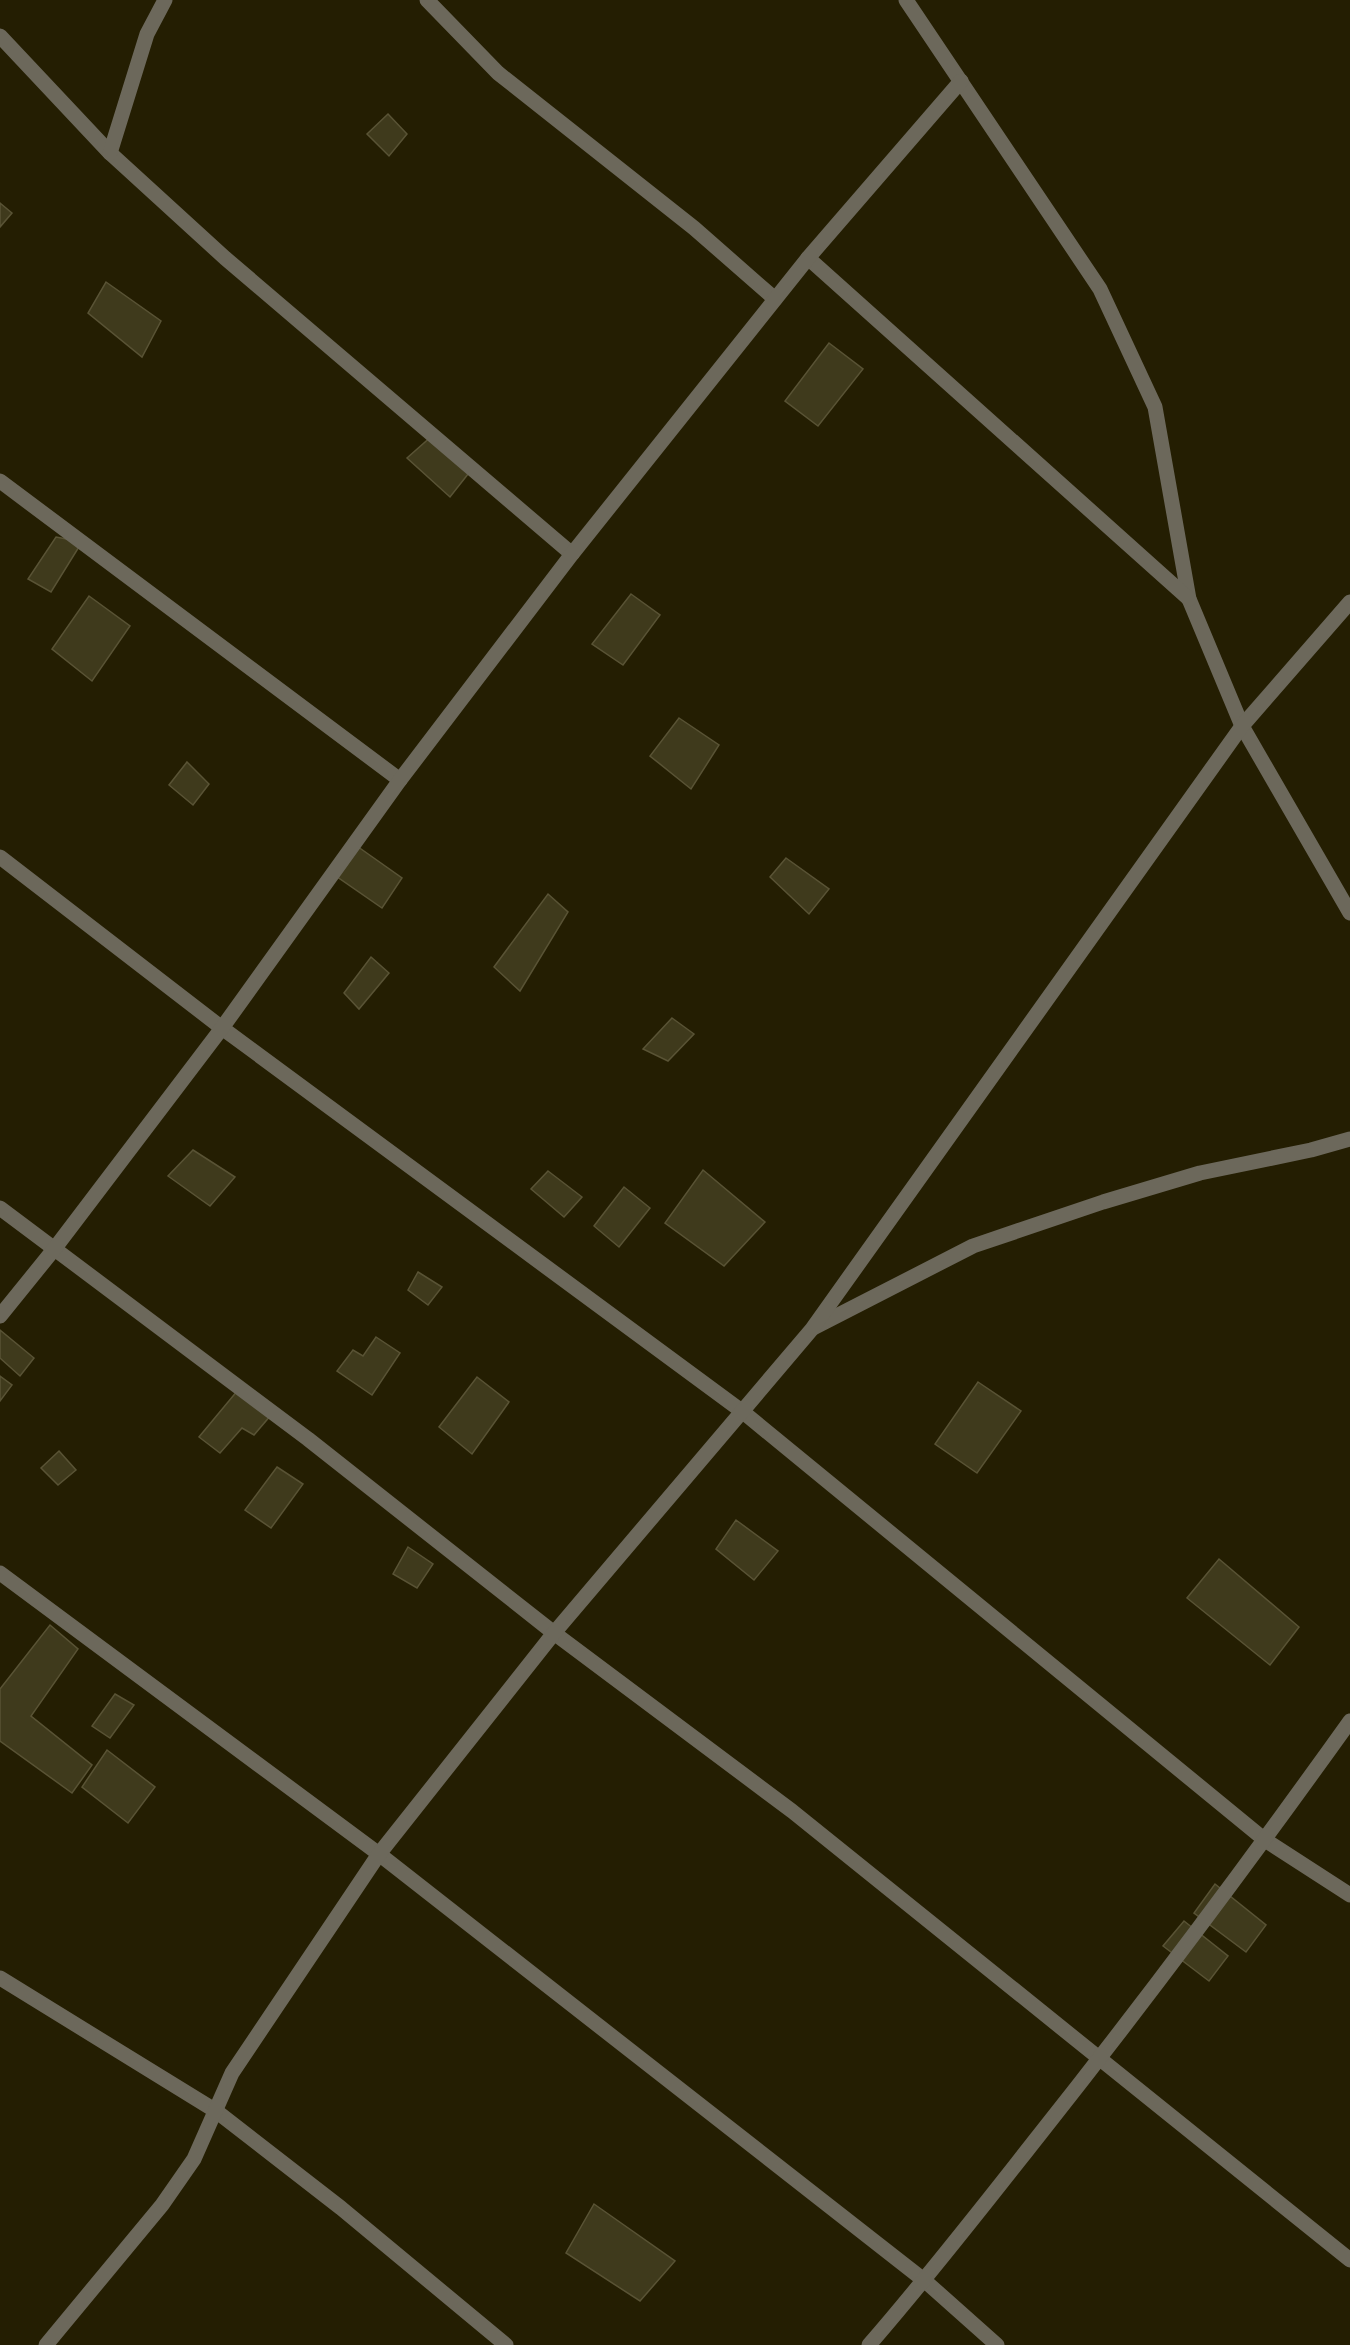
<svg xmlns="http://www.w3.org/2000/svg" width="1350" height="2345" font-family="Raleway,sans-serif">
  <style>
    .building { fill: #3f3a1c; stroke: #595335; stroke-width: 1.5 }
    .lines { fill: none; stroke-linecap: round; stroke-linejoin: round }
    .street { stroke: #6c685b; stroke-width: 15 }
  </style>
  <rect width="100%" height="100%" fill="#241e02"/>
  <!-- building -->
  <g class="building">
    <path d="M388,114L407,134L389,156L367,134Z"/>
    <path d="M0,203L12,213L0,227Z"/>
    <path d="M106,282L161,321L142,357L88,313Z"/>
    <path d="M829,343L863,369L818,426L785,401Z"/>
    <path d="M433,435L472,469L450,497L407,458Z"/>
    <path d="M56,537L82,542L51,592L28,579Z"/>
    <path d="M631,594L660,615L623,665L592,644Z"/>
    <path d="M89,596L130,626L92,681L52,649Z"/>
    <path d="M679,718L719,745L691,789L650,756Z"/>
    <path d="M187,762L209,784L193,805L169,785Z"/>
    <path d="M354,844L402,878L382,908L333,874Z"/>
    <path d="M786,858L829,889L809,914L770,877Z"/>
    <path d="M548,894L568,912L520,991L494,967Z"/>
    <path d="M371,957L389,973L359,1009L344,993Z"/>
    <path d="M672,1018L694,1034L668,1061L643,1049Z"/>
    <path d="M193,1150L235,1177L210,1206L168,1176Z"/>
    <path d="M703,1170L765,1222L724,1266L665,1223Z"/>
    <path d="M548,1171L582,1197L564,1217L531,1189Z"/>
    <path d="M624,1187L650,1208L619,1247L594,1226Z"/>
    <path d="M418,1272L442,1287L428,1305L408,1290Z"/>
    <path d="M0,1330L34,1358L20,1376L0,1358Z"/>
    <path d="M376,1337L400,1353L372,1395L337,1371L353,1350L363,1356Z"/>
    <path d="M0,1376L12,1385L0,1401Z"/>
    <path d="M477,1377L509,1402L472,1454L439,1427Z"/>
    <path d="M978,1382L1021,1411L977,1473L935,1444Z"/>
    <path d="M238,1390L271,1415L254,1435L242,1428L220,1453L199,1437Z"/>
    <path d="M59,1451L76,1470L58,1485L41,1468Z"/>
    <path d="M277,1467L303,1484L271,1528L245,1510Z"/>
    <path d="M736,1520L778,1551L754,1580L716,1549Z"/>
    <path d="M408,1547L433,1564L417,1588L393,1574Z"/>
    <path d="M1219,1559L1299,1627L1270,1665L1187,1598Z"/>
    <path d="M50,1625L78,1649L31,1716L92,1765L72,1793L0,1741V1689Z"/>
    <path d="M115,1694L134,1705L110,1738L92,1726Z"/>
    <path d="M107,1750L155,1787L128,1823L82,1787Z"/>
    <path d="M1215,1884L1266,1925L1246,1952L1194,1913Z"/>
    <path d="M1184,1921L1228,1956L1209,1981L1163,1946Z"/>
    <path d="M594,2204L675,2261L640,2301L566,2253Z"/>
  </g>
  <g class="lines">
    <!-- street -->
    <g class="street">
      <path d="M427,0L498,73L694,228L775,299"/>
      <path d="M906,0L1100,289L1155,407L1189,599L1242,726L1350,913"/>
      <path d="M0,36L110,153L225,258L572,554"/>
      <path d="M110,153L147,34L165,0"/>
      <path d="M808,258L1189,599"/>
      <path d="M0,481L400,780"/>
      <path d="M0,857L222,1028L743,1412L1265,1840L1350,1895"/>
      <path d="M0,1208L308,1439L554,1633L792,1811L1350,2260"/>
      <path d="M0,1316L55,1248L222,1028L400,780L572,554L808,258L961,81"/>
      <path d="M815,1327L973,1246L1103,1202L1200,1173L1311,1150L1350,1139"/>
      <path d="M0,1573L379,1854L925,2281L997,2345"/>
      <path d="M0,1978L216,2111L341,2208L506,2345"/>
      <path d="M46,2345L162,2205L194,2159L232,2073L379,1854L554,1633L812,1329L1242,726L1350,602"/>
      <path d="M869,2345C929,2276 984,2205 1040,2134C1147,1999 1250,1861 1350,1721"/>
    </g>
  </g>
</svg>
